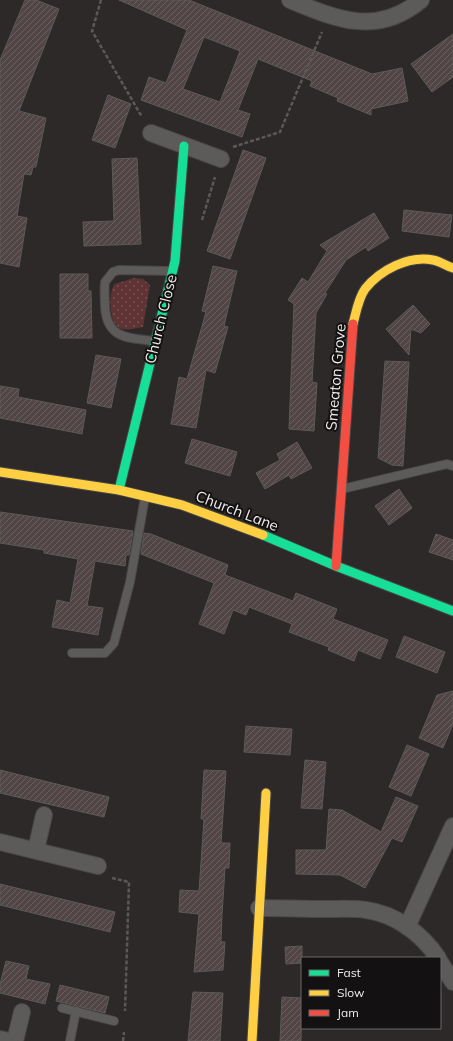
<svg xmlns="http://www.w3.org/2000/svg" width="453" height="1041" font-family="Mulish,sans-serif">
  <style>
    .grass { fill: url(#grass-dots) }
    .building { fill: url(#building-hatch); stroke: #5c5a59; fill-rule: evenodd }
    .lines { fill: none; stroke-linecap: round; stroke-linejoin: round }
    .lane-casing { stroke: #484646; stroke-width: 10 }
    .street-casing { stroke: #484646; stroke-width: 18 }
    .fast-casing { stroke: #484646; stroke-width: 11 }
    .slow-casing { stroke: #484646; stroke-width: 11 }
    .jam-casing { stroke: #484646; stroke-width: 11 }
    .path { stroke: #5b5958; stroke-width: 2.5; stroke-dasharray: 4 2; stroke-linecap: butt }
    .lane { stroke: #5d5b5a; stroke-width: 8 }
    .street { stroke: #5d5b5a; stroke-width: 16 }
    .fast { stroke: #16e098; stroke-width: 9 }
    .slow { stroke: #ffcf43; stroke-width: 9 }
    .jam { stroke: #f24e42; stroke-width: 9 }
    .labels { text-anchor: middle; stroke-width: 4; stroke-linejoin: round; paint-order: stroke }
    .street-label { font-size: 15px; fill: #f0ecec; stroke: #131111 }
  </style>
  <defs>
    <pattern id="grass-dots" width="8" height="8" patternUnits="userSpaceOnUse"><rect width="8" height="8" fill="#5f3334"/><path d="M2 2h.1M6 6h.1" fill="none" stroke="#765152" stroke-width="1.8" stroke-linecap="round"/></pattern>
    <pattern id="building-hatch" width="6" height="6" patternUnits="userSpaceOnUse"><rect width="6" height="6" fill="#514545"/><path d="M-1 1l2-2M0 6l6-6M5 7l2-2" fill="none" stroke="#6a6060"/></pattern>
  </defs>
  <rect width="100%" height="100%" fill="#2c2928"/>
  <!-- grass -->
  <path class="grass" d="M134,278L143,279L150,285L143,327C135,328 125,332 118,327C109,321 108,291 115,284Z"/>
  <!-- building -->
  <g class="building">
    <path d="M25,0H36L59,9L19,111L46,118L36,167H33L31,175L24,174L17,216L27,218L19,267L0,263V60Z"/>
    <path d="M119,0H189L372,74L402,68L408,101L371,109V115L337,101L338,98L310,86L312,81L258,59L238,110L250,114L242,137L141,100L149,77L166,83L187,30ZM204,37L240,51L220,102L183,89Z"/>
    <path d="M453,34V77L432,92L411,64Z"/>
    <path d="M108,95L131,104L115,148L92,140Z"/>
    <path d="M243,150L266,158L230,259L207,251Z"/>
    <path d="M137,158L141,244L84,246L83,222L114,221L112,159Z"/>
    <path d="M404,210L452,215L449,237L402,231Z"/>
    <path d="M374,213L389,238L368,251L366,247L346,260L325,293L327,294L316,313L312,382L317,383L314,431L289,429L294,304L288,300L302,278L308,282L327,251L320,245Z"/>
    <path d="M213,266L237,271L224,326L228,327L215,373L206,370L196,428L171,424L179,377L187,379L206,312L202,311Z"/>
    <path d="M60,274H88V291H91L92,338H60Z"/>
    <path d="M413,305L430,324L421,333L411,329L409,355L386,329Z"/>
    <path d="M96,355L121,359L111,408L87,403Z"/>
    <path d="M385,361L409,362L403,466L392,465L378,458Z"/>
    <path d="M0,386L19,389L18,397L86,410L82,434L0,418Z"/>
    <path d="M192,439L237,452L230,476L185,463Z"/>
    <path d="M297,442L312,468L291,479L289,475L265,489L256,473L280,460L277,454Z"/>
    <path d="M399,489L412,508L389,525L375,506Z"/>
    <path d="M0,512L133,531L129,555H126L125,566L95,561L87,606L103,608L98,635L52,627L57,600L70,603L78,559L44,553V550L0,543Z"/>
    <path d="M144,533L151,534L228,565L225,575L293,601L296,593L337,609L333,619L388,640L380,659L358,650L354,661L328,650L329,647L289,632L292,624L249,607L246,615L233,610L224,634L199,624L214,583L141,554Z"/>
    <path d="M436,534L453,540V560L429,552Z"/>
    <path d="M404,636L445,652L437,673L396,657Z"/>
    <path d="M453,691V724L443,748L419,738L437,695Z"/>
    <path d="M246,726L292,729L290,755L244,752Z"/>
    <path d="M407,745L429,754L411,796L389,787Z"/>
    <path d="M305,760L326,762L322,809L301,808Z"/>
    <path d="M0,770L109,797L104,817L0,793Z"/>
    <path d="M204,770L226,771L221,843H230L229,868H225L222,915L221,942H225L223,970L194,972L199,914L179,912L180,890L199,891L204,819H201Z"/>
    <path d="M396,797L418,806L402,842L392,838L365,888L340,875L296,874V850H326L329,809L342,810L381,832Z"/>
    <path d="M0,884L115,912L110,932L0,905Z"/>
    <path d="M302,946V963L286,964L285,947Z"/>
    <path d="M6,961L29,966L26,979L50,984L45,1004L0,993V984Z"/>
    <path d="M60,985L109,997L105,1013L56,1001Z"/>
    <path d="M193,992L223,993L220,1041H188Z"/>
    <path d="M282,997L302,998L301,1041H280Z"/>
  </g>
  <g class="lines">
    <defs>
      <g id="lane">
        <path d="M154,341C128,338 107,339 105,307C105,299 104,290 105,282L113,272L119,270L171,271"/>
        <path d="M342,489L447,464L453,466"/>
        <path d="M72,653H105L114,643L130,582L145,497"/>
        <path d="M62,1008L114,1021"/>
        <path d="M70,1041L76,1011"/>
      </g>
      <g id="street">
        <path d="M290,0C336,19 377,37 421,0"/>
        <path d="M151,133L221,159"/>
        <path d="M0,842L98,866"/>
        <path d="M36,850L44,815"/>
        <path d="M259,908C282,908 304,909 327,909C339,909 354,908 366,910C396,914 422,934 438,958"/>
        <path d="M407,927L453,826"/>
        <path d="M440,962L453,982"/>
        <path d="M0,1039L9,1041"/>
        <path d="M15,1041L22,1012"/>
      </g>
      <g id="fast">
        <path d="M119,490L175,261L184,146"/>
        <path d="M263,535L336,566L453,611"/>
      </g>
      <g id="slow">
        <path d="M353,324C356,313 358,299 365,289C380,270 409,255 433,260C440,261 446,266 453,268"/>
        <path d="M0,472L119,490L182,505L263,535"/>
        <path d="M252,1041L266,793"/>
      </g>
      <path id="jam" d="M336,566L353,324"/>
    </defs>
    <!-- lane casing -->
    <use href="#lane" class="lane-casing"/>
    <!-- street casing -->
    <use href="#street" class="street-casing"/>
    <!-- fast casing -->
    <use href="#fast" class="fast-casing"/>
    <!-- slow casing -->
    <use href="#slow" class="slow-casing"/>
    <!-- jam casing -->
    <use href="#jam" class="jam-casing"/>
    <!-- path -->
    <g class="path">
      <path d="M101,0L92,31L142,117"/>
      <path d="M233,147L280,132L322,32"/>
      <path d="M202,220L215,177"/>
      <path d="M112,878L129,882L125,1011"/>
      <path d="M123,1041L124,1032"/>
    </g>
    <!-- lane -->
    <use href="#lane" class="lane"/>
    <!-- street -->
    <use href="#street" class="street"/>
    <!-- fast -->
    <use href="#fast" class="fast"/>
    <!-- slow -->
    <use href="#slow" class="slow"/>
    <!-- jam -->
    <use href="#jam" class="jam"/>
  </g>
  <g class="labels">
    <!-- street labels -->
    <g class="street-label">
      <text transform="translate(161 319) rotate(-76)" y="5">Church Close</text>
      <text transform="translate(336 377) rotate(-85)" y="5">Smeaton Grove</text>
      <text transform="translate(237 511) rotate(21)" y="5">Church Lane</text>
    </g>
  </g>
  <!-- legend -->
  <rect x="301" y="957" width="140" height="72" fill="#131111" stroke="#6b6969"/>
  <rect x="309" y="970" width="20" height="6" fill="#16e098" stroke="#6b6969"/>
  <text x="337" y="977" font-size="12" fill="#f0ecec">Fast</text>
  <rect x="309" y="990" width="20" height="6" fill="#ffcf43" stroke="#6b6969"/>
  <text x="337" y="997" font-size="12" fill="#f0ecec">Slow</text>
  <rect x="309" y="1010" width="20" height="6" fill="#f24e42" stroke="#6b6969"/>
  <text x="337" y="1017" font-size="12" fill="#f0ecec">Jam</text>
</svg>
